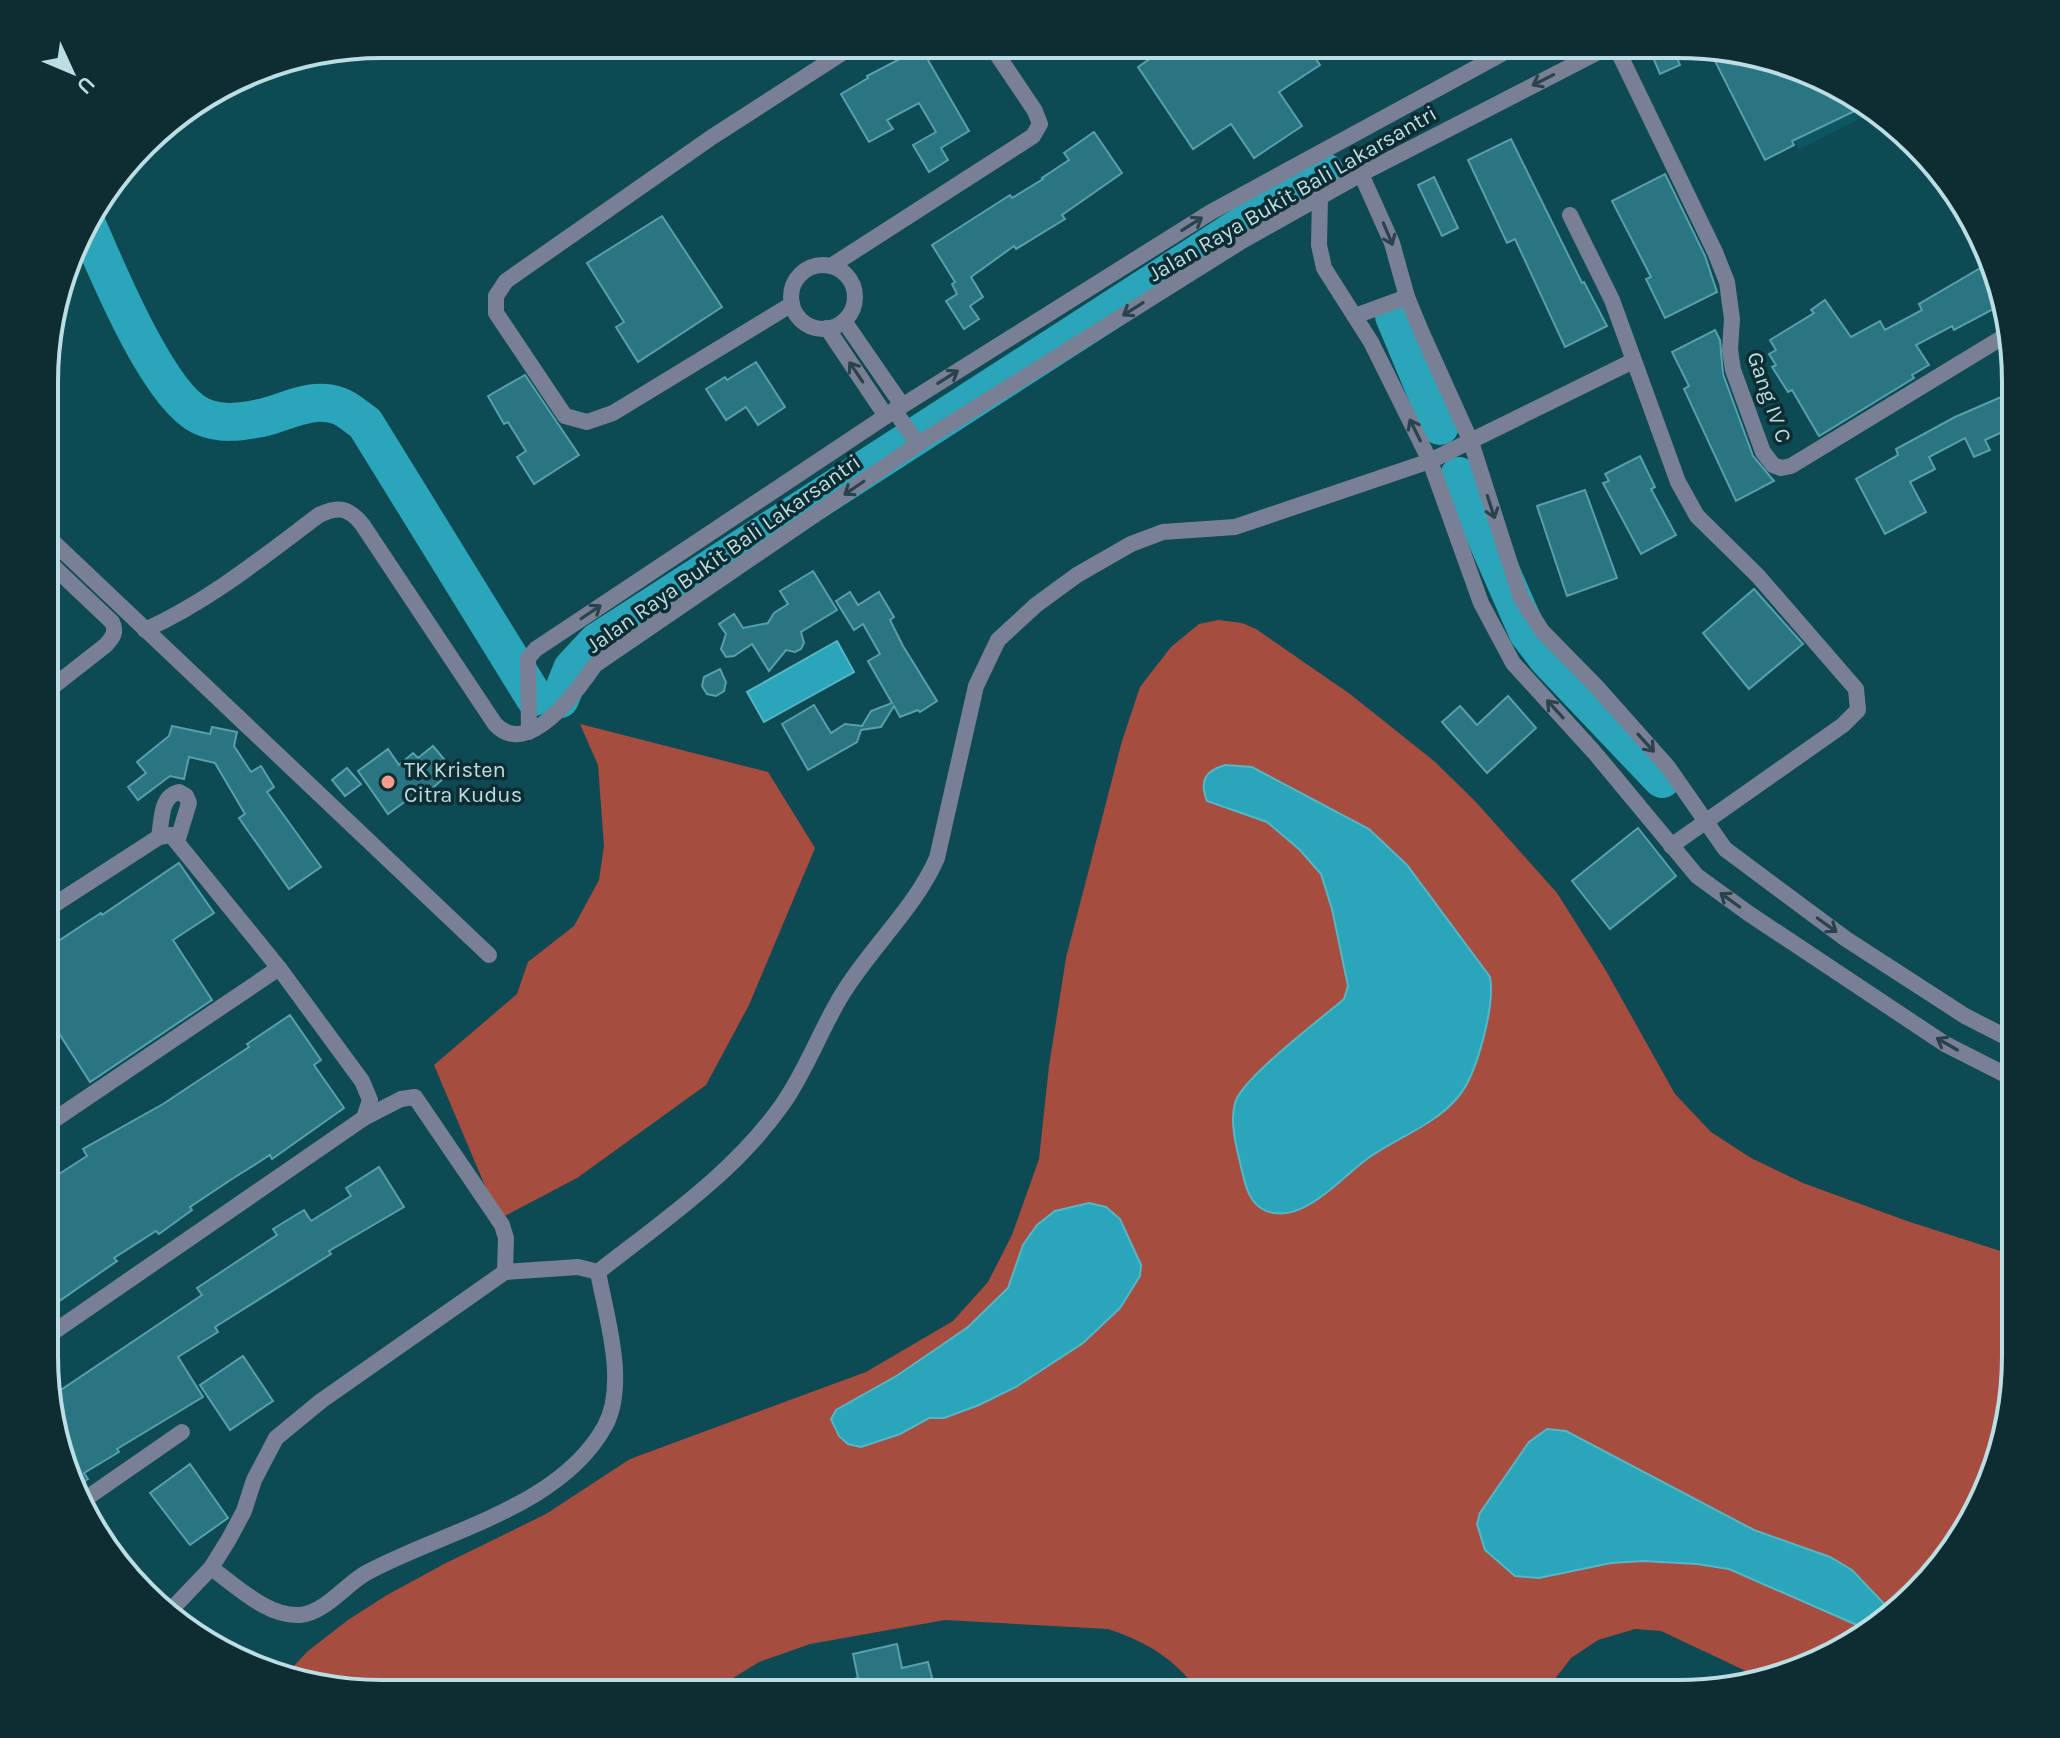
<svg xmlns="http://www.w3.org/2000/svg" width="2060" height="1738" font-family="Karla,sans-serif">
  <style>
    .built { fill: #0d5762 }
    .green { fill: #a64d3f }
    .water { fill: #2aa5b9; stroke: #56b6c6; stroke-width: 2 }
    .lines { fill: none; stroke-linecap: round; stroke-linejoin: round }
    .river { stroke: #2aa5b9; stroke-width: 38 }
    .building { fill: #2a7582; stroke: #579fac; stroke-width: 2 }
    .minor { stroke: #798095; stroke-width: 16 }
    .oneway { stroke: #29424c }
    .poi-dot { fill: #f49d8d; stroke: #0e2d33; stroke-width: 3 }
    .labels { text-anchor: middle; stroke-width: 7; stroke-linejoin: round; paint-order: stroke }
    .street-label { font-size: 22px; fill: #bbdde4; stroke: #0e2d33 }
    .poi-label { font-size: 22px; fill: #bbdde4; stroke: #0e2d33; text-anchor: start }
    .rim { fill: none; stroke: #bbdde4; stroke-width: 4 }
  </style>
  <rect width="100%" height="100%" fill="#0e4a54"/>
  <!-- built -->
  <path class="built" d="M1758,60L1827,79L1873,112L1799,150Z"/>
  <!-- green -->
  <g class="green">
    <path d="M1218,620L1242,623L1256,629L1350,694L1434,761L1475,801L1557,893L1605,969L1675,1094L1711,1132L1751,1158L1803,1183L1907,1221L2016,1256V1356L1990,1486L1917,1595L1808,1668L1763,1679L1661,1631L1635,1629L1598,1640L1571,1658L1544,1693L1202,1694C1172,1658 1152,1644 1108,1629L945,1620L810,1644L759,1662L707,1694H382L285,1675L308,1651L348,1620L387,1595L444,1564L546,1514L630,1459L866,1372L953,1321L988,1282L1012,1235L1039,1159L1049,1066L1066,958L1122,741L1140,687L1171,647L1199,624Z"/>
    <path d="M580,724L768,772L815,848L749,1005L706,1085L577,1178L499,1219L434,1065L517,994L528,962L574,926L599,880L604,846L598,765Z"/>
  </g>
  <!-- water -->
  <g class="water">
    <path d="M837,641L854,672L764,722L747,692Z"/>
    <path d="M1225,765L1252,767L1369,829L1407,865L1490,977C1495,1006 1477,1075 1458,1097C1435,1125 1396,1138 1367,1159C1348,1173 1331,1192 1310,1204C1300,1210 1287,1215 1275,1213C1254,1211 1247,1193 1243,1175C1238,1153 1229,1125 1235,1103C1241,1079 1322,1018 1344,999L1348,986L1332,909L1321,874L1300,850L1267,822L1207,801C1199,781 1205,771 1225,765Z"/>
    <path d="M1089,1203L1106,1207L1120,1219L1141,1265L1140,1276L1120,1308L1083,1343L1016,1387L979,1405L944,1418H929L900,1434L861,1447L848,1444L839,1436L831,1419L836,1410L898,1375L968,1327L1008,1288L1023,1245L1037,1225L1055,1211Z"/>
    <path d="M1547,1429L1566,1431L1754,1530L1830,1557L1852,1570L1892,1612L1866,1629L1729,1569L1697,1564L1643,1561L1611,1563L1539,1578L1515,1576L1485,1550L1477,1524L1480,1513L1529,1442Z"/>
  </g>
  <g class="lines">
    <!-- river -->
    <g class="river">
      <path d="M86,222C106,268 158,396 201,416C220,425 241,422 261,418C287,412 312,396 339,406C348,409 357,418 365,423L534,697"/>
      <path d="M1394,316L1440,426"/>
      <path d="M1459,476L1528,633L1548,659L1662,779"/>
      <path d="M560,699L572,669L597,642L1325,172"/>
    </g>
  </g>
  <!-- building -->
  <g class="building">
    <path d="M1172,44H1306L1320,65L1279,92L1302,126L1254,158L1231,124L1193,149L1138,67Z"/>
    <path d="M1672,46L1680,65L1660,74L1652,55Z"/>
    <path d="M921,48L969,131L941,148L948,160L929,172L913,145L936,132L919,103L887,120L893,129L869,142L841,94L868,78L867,76Z"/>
    <path d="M1728,52L1827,79L1865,106L1792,141L1794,145L1765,160L1714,59Z"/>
    <path d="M1094,132L1122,173L1062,215L1065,219L1016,249L1014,246L971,277L983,297L970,306L979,319L964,329L946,301L957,294L952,284L955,282L932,245L1010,195L1012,198L1043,179L1042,178L1069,160L1064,153Z"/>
    <path d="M1511,139L1582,283L1584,282L1607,326L1565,347L1515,239L1507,243L1468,160Z"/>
    <path d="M1665,174L1705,256L1717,292L1665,318L1646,279L1651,277L1612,201Z"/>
    <path d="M1434,177L1458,228L1442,236L1418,185Z"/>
    <path d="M662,216L722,307L638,362L616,327L624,322L587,263Z"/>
    <path d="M1989,263L2001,305L1954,330L1952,326L1916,345L1929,365L1912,375L1914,378L1819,436L1792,390L1788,392L1772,367L1776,365L1769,354L1776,350L1770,340L1814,313L1811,310L1825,300L1851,337L1880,321L1885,330L1922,310L1919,304Z"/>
    <path d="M1715,330L1720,340L1723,374L1753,456L1774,481L1736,501L1684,389L1689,386L1672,352Z"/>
    <path d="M756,362L785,407L758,425L746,407L726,420L706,389L725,377L727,380Z"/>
    <path d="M525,375L579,455L534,484L517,457L526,451L508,422L504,424L488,396Z"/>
    <path d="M2015,391V426L1985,440L1990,450L1974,457L1965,438L1929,457L1935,469L1910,482L1926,512L1885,534L1856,479L1898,455L1896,449L1955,417Z"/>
    <path d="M1640,456L1655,487L1651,489L1676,535L1641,554L1603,483L1609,481L1605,474Z"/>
    <path d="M1585,490L1617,578L1567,596L1537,506Z"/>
    <path d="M813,571L837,610L801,632L804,643L801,649L795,652L786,650L769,671L752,644L734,656L726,657L721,649L726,634L719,624L734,614L743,628L768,623L774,613L788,604L780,591Z"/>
    <path d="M1754,589L1803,644L1749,689L1703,633Z"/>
    <path d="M850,592L858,605L879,592L894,617L890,620L903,646L937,701L920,712L918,710L900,717L894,706L881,727L861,730L857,742L808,770L782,724L814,705L831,733L845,724L862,726L871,711L892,703L868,661L880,654L863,624L854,630L836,601Z"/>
    <path d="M720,669L726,682L724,691L716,696L707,694L702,686L704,677Z"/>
    <path d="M1508,696L1536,728L1487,773L1442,722L1460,706L1477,725Z"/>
    <path d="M172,726L210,734L212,727L237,732L234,746L251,772L261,766L274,787L267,792L321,867L289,889L239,818L245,814L215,763L189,757L184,779L170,776L138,800L128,787L146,773L137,762L169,736Z"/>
    <path d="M433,746L453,770L426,794L422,789L388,814L358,771L388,749L399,765L413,753L418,758Z"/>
    <path d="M347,768L361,784L345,796L332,780Z"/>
    <path d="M1638,828L1676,876L1610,929L1572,881Z"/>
    <path d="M179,863L214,913L173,940L212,1000L90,1082L46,1013V949L101,913L102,915Z"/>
    <path d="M290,1015L321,1060L314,1065L344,1108L272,1159L270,1155L232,1179L190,1207L192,1210L159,1234L156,1231L114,1258L117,1261L45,1311V1183L87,1156L83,1149L163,1104L249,1047L247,1044Z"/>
    <path d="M379,1167L404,1207L329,1251L331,1254L215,1327L218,1332L178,1357L203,1397L117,1449L119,1452L84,1473L88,1479L72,1489L49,1398L202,1295L197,1288L277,1235L273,1229L304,1210L311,1221L351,1196L346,1188Z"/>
    <path d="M243,1356L273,1401L230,1430L200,1385Z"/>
    <path d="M190,1464L228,1518L190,1545L150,1493Z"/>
    <path d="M897,1644L902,1668L928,1662L936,1694H821V1687L858,1678L853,1654Z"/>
  </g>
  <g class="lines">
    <!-- minor -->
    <g class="minor">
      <path d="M1615,45L1715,252L1727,282L1732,319L1730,350L1733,370L1763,452L1773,465L1781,468L1791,466L2008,334"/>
      <path d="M1361,174L1392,243L1407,297L1421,331L1471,442L1521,598L1542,631L1596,686L1668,767L1725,849L1846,939L1965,1016L2016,1042"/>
      <path d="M1320,198L1319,245L1324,268L1371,342L1430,461L1481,603L1513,663L1594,752L1697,876L1748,913L1945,1044L2016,1080"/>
      <path d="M1570,215L1612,300L1678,482L1697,516L1758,576L1856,689L1858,710L1843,725L1671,846"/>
      <circle cx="823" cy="297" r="32"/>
      <path d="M831,266L1033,136L1040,124L1035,111L990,44"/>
      <path d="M792,304L613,413L587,422L565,416L496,313V296L506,281L712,137L856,44"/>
      <path d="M1355,316L1407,297"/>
      <path d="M844,321L902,405"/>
      <path d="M827,328L886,416"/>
      <path d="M894,410L918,444"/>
      <path d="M47,536L489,955"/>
      <path d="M145,630C209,601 263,557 319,515C337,506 348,507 362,524L495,724C528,760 577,691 595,665L918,444L1242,241L1361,174L1612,45"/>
      <path d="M46,692L106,645C113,637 117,632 112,622L55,568L46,563"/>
      <path d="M529,732L528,658L536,649L886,416L1211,212L1518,45"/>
      <path d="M159,837C162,821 160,796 179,792L186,796L189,803L177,842"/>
      <path d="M364,1118L401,1099L415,1097L502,1225L506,1238L505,1272"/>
      <path d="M45,1126L279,968"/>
      <path d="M45,1338L364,1118L370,1100L362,1081L279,968L171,835L159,837L46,910"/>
      <path d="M81,1502L182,1432"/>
      <path d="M211,1568C237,1586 267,1617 300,1615C326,1612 345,1585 366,1573C443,1531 560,1508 605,1426C628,1384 606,1316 598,1272"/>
      <path d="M169,1612L211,1568L229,1539L244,1511L254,1480L276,1438L321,1401L505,1272L578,1267L598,1272C663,1221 734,1173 782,1105C807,1070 821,1028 843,993C872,946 915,908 937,858L976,686L998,640L1036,605L1077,575L1131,544L1163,532L1235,527L1430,461L1633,361"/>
    </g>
  </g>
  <!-- one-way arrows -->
  <defs><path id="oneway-shaft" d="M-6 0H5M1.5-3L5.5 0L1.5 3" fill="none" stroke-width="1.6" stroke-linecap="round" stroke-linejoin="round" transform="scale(2)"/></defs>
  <g class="oneway">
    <use href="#oneway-shaft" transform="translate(1543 80) rotate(153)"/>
    <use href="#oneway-shaft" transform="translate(1192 224) rotate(-32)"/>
    <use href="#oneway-shaft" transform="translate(1388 234) rotate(67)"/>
    <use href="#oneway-shaft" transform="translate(1133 309) rotate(148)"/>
    <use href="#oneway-shaft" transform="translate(856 372) rotate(-124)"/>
    <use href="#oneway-shaft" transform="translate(948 377) rotate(-32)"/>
    <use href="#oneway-shaft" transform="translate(1415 430) rotate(-116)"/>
    <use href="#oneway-shaft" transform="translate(854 488) rotate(146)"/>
    <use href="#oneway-shaft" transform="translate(1491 507) rotate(72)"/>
    <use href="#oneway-shaft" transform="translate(591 612) rotate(-34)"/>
    <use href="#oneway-shaft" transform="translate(1555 709) rotate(-132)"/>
    <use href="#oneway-shaft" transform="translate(1646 743) rotate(48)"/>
    <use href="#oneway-shaft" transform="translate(1730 900) rotate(-144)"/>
    <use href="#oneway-shaft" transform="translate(1827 925) rotate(36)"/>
    <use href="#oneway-shaft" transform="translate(1947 1044) rotate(-150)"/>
  </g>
  <!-- markers -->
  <circle class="poi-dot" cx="388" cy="782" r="8"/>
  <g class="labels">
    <!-- street labels -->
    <g class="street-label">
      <text transform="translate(1292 193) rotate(-30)" y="8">Jalan Raya Bukit Bali Lakarsantri</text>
      <text transform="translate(1770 397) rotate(71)" y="8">Gang IV C</text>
      <text transform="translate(723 553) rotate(-35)" y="8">Jalan Raya Bukit Bali Lakarsantri</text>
    </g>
    <!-- poi labels -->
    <g class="poi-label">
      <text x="404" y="777">TK Kristen<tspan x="404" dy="25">Citra Kudus</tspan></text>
    </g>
  </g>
  <!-- crop -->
  <path d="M0 0H2060V1738H0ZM382 58H1678A324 324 0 0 1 2002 382V1356A324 324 0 0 1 1678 1680H382A324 324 0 0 1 58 1356V382A324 324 0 0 1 382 58Z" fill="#0e2d33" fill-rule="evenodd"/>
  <path class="rim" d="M382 58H1678A324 324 0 0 1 2002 382V1356A324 324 0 0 1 1678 1680H382A324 324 0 0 1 58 1356V382A324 324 0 0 1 382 58Z"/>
  <!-- north arrow -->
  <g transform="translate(72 72) rotate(134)" stroke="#0e2d33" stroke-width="6" paint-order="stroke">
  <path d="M0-6L14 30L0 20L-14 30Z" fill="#bbdde4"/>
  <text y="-12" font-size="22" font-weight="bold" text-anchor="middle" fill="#bbdde4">U</text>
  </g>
</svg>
